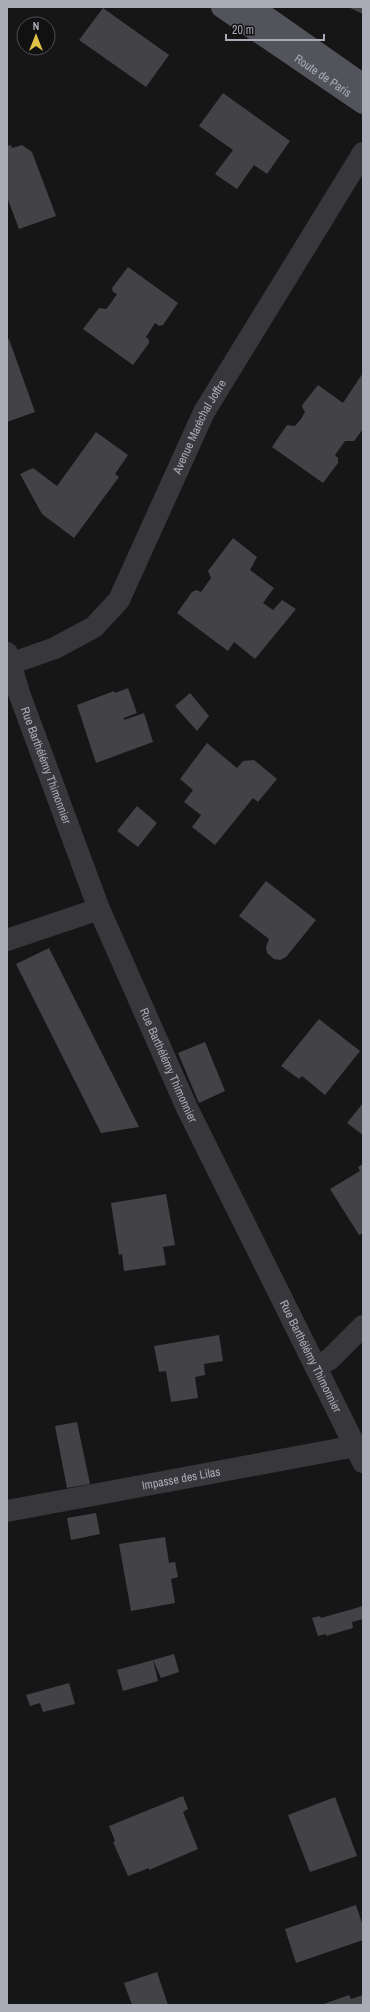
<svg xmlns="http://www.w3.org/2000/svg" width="370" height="2012" font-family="'Archivo Narrow',sans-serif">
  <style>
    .building { fill: #434347 }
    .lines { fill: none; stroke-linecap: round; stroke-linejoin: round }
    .minor { stroke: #37373c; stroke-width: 22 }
    .major { stroke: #53545b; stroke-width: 22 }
    .labels { text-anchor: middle; stroke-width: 3.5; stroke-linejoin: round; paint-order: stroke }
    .street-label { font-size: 12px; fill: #a9abb6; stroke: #111112 }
  </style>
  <rect width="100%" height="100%" fill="#161617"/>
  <!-- building -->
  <g class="building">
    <path d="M348,7H363V14Z"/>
    <path d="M103,8L169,55L146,87L79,40Z"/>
    <path d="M223,93L290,141L267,174L254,165L237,189L215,174L233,150L199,126Z"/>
    <path d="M11,145L12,148L22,145L32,152L56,216L19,229L7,197V146Z"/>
    <path d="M128,267L178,303L163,325L159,326L155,323L146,337L149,340V343L133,365L83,329L99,308L106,309L111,303L117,294L113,292L112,288Z"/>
    <path d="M9,339L35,412L7,422V340Z"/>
    <path d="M363,373V429L354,441H345L335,455L338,458V463L323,483L272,447L287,425L295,426L301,419L305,412L302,407L303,404L318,385L343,403Z"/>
    <path d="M96,432L128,455L115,474L119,477L74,538L42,514L20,474L33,468L57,486Z"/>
    <path d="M233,538L257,557L250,570L274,588L263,603L273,610L282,600L296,609L255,659L234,642L228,651L177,613L192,592L196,590L201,592L211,578L208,571Z"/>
    <path d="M128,688L137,713L124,718V720L144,713L153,742L96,763L77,705L114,691L115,693Z"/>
    <path d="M190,693L209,716L197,731L175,706Z"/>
    <path d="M207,743L237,768L243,761L254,760L277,779L258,802L253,798L215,845L192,827L201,815L184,802L193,790L180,779Z"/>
    <path d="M137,806L157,823L138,847L117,831Z"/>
    <path d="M266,881L316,920L286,957L280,960L274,959L267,953L266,947L269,939L239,916Z"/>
    <path d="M49,948L139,1127L101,1133L16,964Z"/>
    <path d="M319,1019L360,1051L325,1095L302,1076L299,1079L281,1066Z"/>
    <path d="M205,1042L225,1091L199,1103L178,1053Z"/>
    <path d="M363,1103V1135L347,1123Z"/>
    <path d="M363,1164V1233L359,1235L330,1189L360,1171L358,1167Z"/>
    <path d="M166,1194L175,1245L163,1247L166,1265L124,1271L122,1254L119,1255L111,1203Z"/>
    <path d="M219,1335L223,1361L204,1364L205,1375L195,1377L198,1398L171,1402L166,1371L159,1372L154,1346Z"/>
    <path d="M77,1422L90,1484L67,1488L55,1426Z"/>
    <path d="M96,1513L100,1534L71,1540L67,1518Z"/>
    <path d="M165,1537L169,1563L175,1562L178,1577L171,1579L175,1603L131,1611L119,1544Z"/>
    <path d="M363,1606V1619L352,1622L353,1628L326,1636V1634L318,1636L312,1618L320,1616L321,1618Z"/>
    <path d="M174,1654L179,1672L161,1678L153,1660Z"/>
    <path d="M153,1660L158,1681L123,1691L117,1670Z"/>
    <path d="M69,1683L75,1704L43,1712L40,1703L30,1706L26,1695Z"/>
    <path d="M183,1796L188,1809L183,1812L198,1849L149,1870V1868L128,1876L113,1842L115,1841L109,1826Z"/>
    <path d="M335,1797L357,1856L310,1872L288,1815Z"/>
    <path d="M356,1905L363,1926V1940L296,1963L285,1929Z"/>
    <path d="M157,1972L168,2005H132L124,1983Z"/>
    <path d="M349,1995L351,1999L363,1995V2005H321Z"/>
  </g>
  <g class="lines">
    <!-- minor -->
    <g class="minor">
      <path id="s1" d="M7,653L19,693L99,909L187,1108L363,1462"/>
      <path id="s2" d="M7,665L55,648L94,627L119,600L204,412L363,153"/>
      <path d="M7,940L99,909"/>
      <path d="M316,1367L330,1359L363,1326"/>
      <path id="s3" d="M7,1511L356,1446"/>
    </g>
    <!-- major -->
    <g class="major">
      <path id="s4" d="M222,7L363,103"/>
      <path d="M252,7L362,84"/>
    </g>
  </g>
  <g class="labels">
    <!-- street labels -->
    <g class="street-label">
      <text dy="4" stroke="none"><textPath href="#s4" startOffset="122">Route de Paris</textPath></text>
      <text dy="4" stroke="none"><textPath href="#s2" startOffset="323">Avenue Maréchal Joffre</textPath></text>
      <text dy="4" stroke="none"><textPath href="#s1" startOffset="119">Rue Barthélémy Thimonnier</textPath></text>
      <text dy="4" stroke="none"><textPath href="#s1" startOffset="443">Rue Barthélémy Thimonnier</textPath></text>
      <text dy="4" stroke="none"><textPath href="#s1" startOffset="767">Rue Barthélémy Thimonnier</textPath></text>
      <text dy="4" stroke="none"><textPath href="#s3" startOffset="177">Impasse des Lilas</textPath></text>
    </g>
  </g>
  <!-- border -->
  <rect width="370" height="2012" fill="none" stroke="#a9abb6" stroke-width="16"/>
  <!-- north arrow -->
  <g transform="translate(36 36)"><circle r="19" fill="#111112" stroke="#4e4f54"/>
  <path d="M0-3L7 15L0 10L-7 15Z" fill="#dfc247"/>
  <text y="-6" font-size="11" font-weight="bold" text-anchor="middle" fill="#a9abb6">N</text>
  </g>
  <!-- scale -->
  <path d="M226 34v6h98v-6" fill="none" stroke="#a9abb6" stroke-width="2"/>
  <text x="232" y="34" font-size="12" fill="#a9abb6" stroke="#111112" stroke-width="3" paint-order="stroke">20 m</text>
</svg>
